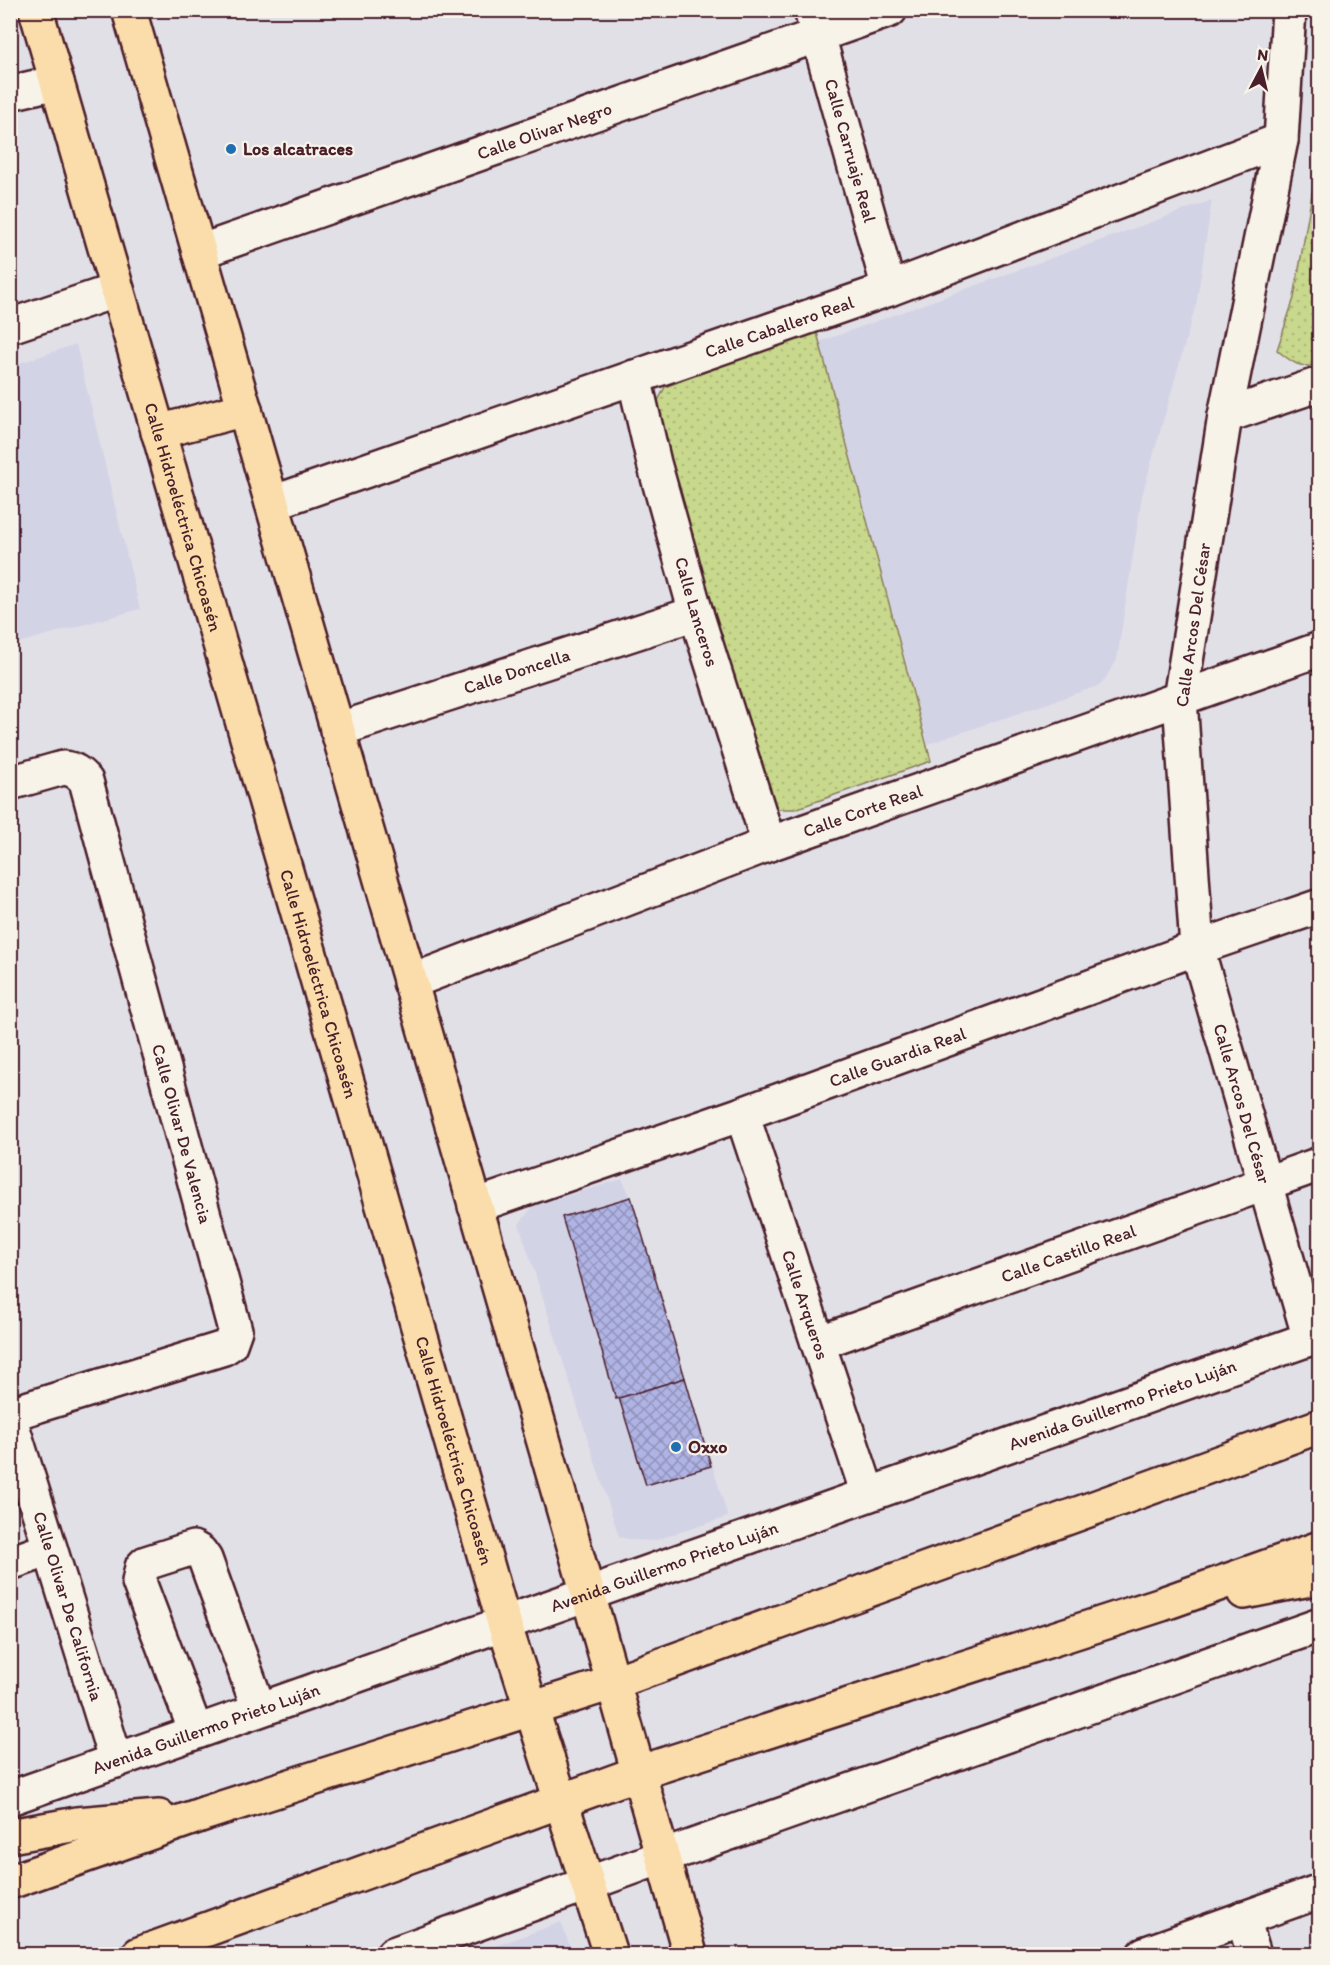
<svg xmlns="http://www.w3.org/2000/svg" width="1330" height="1965" font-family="Itim,sans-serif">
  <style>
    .built { fill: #d3d3e6 }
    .park { fill: url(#park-dots); stroke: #897c5c; stroke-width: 1.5 }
    .building { fill: url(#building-cross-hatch); stroke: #4a1f2b; stroke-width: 1.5 }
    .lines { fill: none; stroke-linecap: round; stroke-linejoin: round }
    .minor-casing { stroke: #4a1f2b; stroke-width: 38 }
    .major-casing { stroke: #4a1f2b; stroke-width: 38 }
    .minor { stroke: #f7f3e8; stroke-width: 33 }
    .major { stroke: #faddab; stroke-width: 33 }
    .poi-dot { fill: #1f6fb2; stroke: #f7f3e8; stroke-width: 2 }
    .labels { text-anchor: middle; stroke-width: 4.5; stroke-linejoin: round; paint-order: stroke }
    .street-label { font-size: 18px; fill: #4a1f2b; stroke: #f7f3e8 }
    .poi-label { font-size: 18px; font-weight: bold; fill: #4a1f2b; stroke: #f7f3e8; text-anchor: start }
  </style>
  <defs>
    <pattern id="park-dots" width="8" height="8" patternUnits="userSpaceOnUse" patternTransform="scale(1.5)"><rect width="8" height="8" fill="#c8d88c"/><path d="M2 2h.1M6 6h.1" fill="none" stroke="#adb979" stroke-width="1.8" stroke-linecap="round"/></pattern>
    <pattern id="building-cross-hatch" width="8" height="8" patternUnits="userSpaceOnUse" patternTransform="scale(1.5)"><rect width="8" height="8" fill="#b0b4e5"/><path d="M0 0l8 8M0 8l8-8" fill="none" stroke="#9192ba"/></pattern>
  </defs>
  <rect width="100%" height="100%" fill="#e2e0e7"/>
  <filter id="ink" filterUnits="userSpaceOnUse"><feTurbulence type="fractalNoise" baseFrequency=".0167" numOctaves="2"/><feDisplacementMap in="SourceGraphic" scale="12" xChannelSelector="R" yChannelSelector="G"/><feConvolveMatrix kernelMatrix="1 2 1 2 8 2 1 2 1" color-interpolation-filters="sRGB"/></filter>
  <g filter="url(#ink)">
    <!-- built -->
    <g class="built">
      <path d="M1212,200L1197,301L1142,496L1117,660L1101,685L928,744L819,342Z"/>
      <path d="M76,344L140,609L11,645V366Z"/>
      <path d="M622,1179L631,1197L728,1517L653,1541L632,1540L619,1537L519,1224L533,1206Z"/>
      <path d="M561,1922L573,1954H475Z"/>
    </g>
    <!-- park -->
    <g class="park">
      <path d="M1319,153L1320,364C1301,370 1291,362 1277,350L1294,298Z"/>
      <path d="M816,329L931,761L795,809H778L765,789L659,422L658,401L665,387Z"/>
    </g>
    <!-- building -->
    <g class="building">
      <path d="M631,1197L685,1378L616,1399L562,1217Z"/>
      <path d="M685,1378L711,1466L646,1485L619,1398Z"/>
    </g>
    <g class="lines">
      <defs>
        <g id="minor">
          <path id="s1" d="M811,10L889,289"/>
          <path id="s2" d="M1289,10L1281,140L1225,416L1180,699L1197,948L1310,1339"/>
          <path d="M10,93L57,82"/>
          <path id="s3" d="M199,252L890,10"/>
          <path d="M10,326L117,290"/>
          <path id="s4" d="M634,377L654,463L696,613L769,844"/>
          <path d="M1225,416L1320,384"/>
          <path id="s5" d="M272,503L889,289L1281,140"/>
          <path id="s6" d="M337,730L696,613"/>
          <path id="s7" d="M10,783L63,768C74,769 79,773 86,781L235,1330L230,1344L224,1348L10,1414"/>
          <path id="s8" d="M410,982L769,844L1320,649"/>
          <path id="s9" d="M742,1114L868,1494"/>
          <path id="s10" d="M475,1206L742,1114L1197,948L1320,906"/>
          <path id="s11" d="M818,1343L1320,1164"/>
          <path id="s12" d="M10,1419L116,1761"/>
          <path d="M10,1563L50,1549"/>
          <path d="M196,1732L139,1582L142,1567L146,1563L193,1548L200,1552L205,1559L259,1709"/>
          <path id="s13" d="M10,1798L1320,1335"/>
          <path d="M1243,1918L1254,1954"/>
          <path d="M393,1954L662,1857L1320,1625"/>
          <path d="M1144,1954L1320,1891"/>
        </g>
        <g id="major">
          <path id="s14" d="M36,10L504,1623L610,1954"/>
          <path d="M129,10L588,1594L690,1954"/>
          <path d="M158,432L245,409"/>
          <path d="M1244,1592L1320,1577"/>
          <path d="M10,1836L77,1824L159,1817"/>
          <path d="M10,1882L206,1813L612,1683L1320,1426"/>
          <path d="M139,1954L638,1773L1162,1604L1320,1548"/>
        </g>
      </defs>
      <!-- minor casing -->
      <use href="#minor" class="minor-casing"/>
      <!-- major casing -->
      <use href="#major" class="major-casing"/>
      <!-- minor -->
      <use href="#minor" class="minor"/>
      <!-- major -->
      <use href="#major" class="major"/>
    </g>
  </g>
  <!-- markers -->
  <g class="poi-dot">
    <circle cx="231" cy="149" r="6"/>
    <circle cx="676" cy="1447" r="6"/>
  </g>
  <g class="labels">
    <!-- street labels -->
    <g class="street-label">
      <text dy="6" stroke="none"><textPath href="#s3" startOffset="366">Calle Olivar Negro</textPath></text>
      <text dy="6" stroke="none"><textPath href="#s1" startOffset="146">Calle Carruaje Real</textPath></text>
      <text dy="6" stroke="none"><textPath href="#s5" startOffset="537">Calle Caballero Real</textPath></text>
      <text dy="6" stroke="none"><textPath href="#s14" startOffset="528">Calle Hidroeléctrica Chicoasén</textPath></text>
      <text dy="6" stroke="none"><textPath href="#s4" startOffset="243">Calle Lanceros</textPath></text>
      <text transform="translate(1193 625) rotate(-82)" y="6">Calle Arcos Del César</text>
      <text dy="6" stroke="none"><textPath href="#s6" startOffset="189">Calle Doncella</textPath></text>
      <text dy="6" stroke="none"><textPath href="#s8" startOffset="484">Calle Corte Real</textPath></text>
      <text dy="6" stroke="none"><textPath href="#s14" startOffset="1014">Calle Hidroeléctrica Chicoasén</textPath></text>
      <text dy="6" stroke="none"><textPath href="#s10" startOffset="448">Calle Guardia Real</textPath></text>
      <text dy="6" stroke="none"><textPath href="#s2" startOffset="1110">Calle Arcos Del César</textPath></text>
      <text dy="6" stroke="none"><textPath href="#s7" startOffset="448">Calle Olivar De Valencia</textPath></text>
      <text dy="6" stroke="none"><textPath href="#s11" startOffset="266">Calle Castillo Real</textPath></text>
      <text dy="6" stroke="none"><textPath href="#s9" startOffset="201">Calle Arqueros</textPath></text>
      <text dy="6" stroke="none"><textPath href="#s13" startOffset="1180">Avenida Guillermo Prieto Luján</textPath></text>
      <text dy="6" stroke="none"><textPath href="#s14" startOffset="1500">Calle Hidroeléctrica Chicoasén</textPath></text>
      <text dy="6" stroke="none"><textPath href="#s13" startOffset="694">Avenida Guillermo Prieto Luján</textPath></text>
      <text dy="6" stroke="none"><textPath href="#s12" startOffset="196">Calle Olivar De California</textPath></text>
      <text dy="6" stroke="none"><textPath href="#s13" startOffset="208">Avenida Guillermo Prieto Luján</textPath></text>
    </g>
    <!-- poi labels -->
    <g class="poi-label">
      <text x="243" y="155">Los alcatraces</text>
      <text x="688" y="1453">Oxxo</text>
    </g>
  </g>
  <!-- margin -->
  <rect width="1330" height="1965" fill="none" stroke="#f7f3e8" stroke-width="36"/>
  <rect x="18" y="18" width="1294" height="1929" fill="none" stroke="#4a1f2b" stroke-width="2" filter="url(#ink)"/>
  <!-- north arrow -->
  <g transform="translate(1261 69) rotate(7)" stroke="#f7f3e8" stroke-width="4.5" paint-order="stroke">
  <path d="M0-4.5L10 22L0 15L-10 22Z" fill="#4a1f2b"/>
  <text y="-9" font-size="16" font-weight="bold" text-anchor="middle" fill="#4a1f2b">N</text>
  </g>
</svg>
